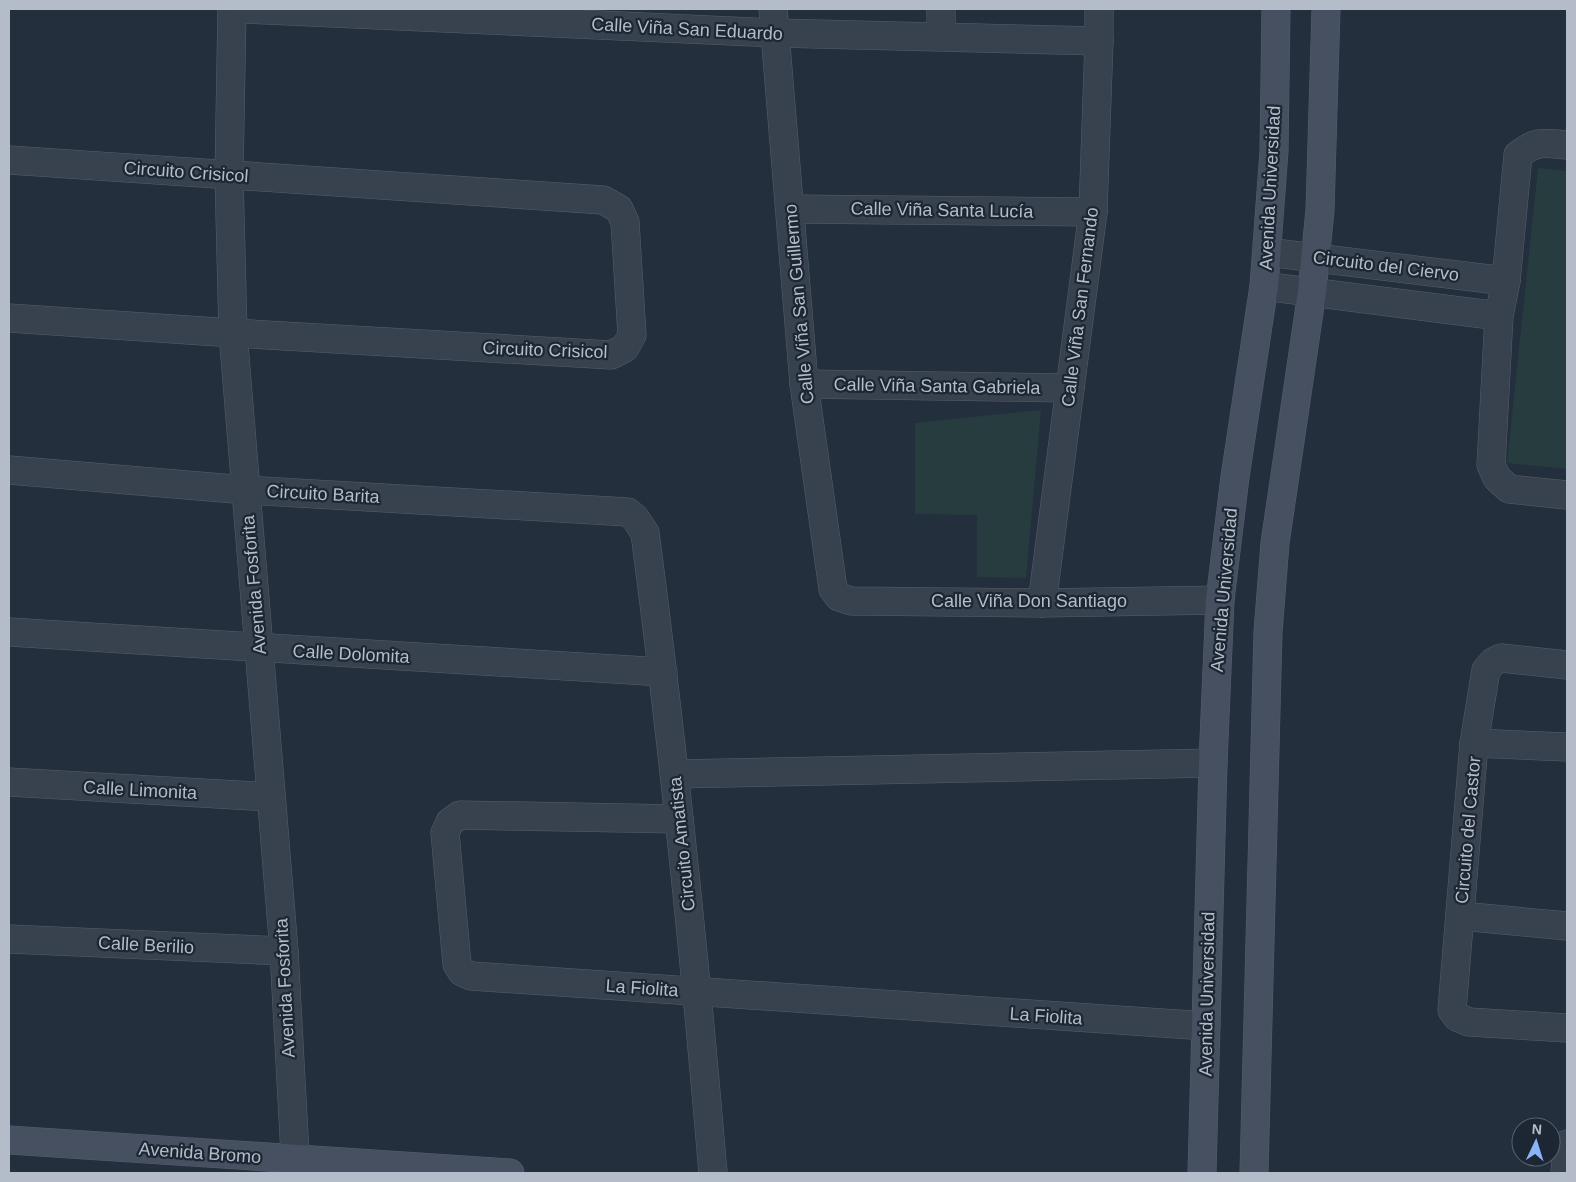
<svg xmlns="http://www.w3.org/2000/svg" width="1576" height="1182" font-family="Arial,sans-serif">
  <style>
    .green { fill: #263c3f }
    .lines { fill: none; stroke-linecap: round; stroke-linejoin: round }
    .street-casing { stroke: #565f6c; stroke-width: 29 }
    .secondary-casing { stroke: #565f6c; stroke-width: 29 }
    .street { stroke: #38414e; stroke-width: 28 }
    .secondary { stroke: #465061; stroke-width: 28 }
    .labels { text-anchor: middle; stroke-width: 4.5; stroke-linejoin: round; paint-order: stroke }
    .street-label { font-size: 18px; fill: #b4bcc9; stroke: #1d2633 }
  </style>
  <rect width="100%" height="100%" fill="#242f3e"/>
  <!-- green -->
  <g class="green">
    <path d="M1538,168L1567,171V469L1507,463Z"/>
    <path d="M1041,410L1026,578L977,577V515L915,514V423Z"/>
  </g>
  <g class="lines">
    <defs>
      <g id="street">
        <path d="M232,9L229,175L233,333L284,951L296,1173"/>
        <path d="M245,9L776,33L1099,41"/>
        <path d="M773,9L804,384L833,589L839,597L851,601L1042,603L1220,600"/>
        <path d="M941,9V36"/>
        <path d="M1567,145C1544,143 1537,140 1518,155L1506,281L1499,316L1491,465L1497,478L1509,489L1567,495"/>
        <path d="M9,160L603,200L619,209L625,222L632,335L625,348L611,355L233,333L9,318"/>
        <path d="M791,209L1093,212"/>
        <path d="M1267,252L1506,281"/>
        <path d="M1264,286L1499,316"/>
        <path d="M804,384L1070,388"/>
        <path d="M9,470L246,490L628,512L635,518L645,533C673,746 695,959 713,1173"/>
        <path d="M1042,603L1093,212L1099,41V9"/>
        <path d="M9,632L663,672"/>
        <path d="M1567,665L1501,658L1493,662L1486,670L1474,743L1452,1010L1457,1017L1469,1022L1567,1028"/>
        <path d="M1474,743L1567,747"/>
        <path d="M675,774L1213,763"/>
        <path d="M9,782L271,797"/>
        <path d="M679,819L460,815L450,822L445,833L457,964L462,972L471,976L1206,1026"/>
        <path d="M1461,916L1567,926"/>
        <path d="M9,939L284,951"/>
        <path d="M1565,1173L1567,1144"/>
      </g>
      <g id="secondary">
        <path d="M9,1140L510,1173"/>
        <path d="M1202,1173L1213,763L1220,600L1235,477L1264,286L1274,151L1276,9"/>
        <path d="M1254,1173L1268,632L1275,543L1312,292L1320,210L1326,9"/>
      </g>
    </defs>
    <!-- street casing -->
    <use href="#street" class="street-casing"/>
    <!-- secondary casing -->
    <use href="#secondary" class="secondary-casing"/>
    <!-- street -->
    <use href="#street" class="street"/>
    <!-- secondary -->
    <use href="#secondary" class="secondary"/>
  </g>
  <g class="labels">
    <!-- street labels -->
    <g class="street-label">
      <text transform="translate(687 29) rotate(3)" y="6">Calle Viña San Eduardo</text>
      <text transform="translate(186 172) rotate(4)" y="6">Circuito Crisicol</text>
      <text transform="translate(1270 188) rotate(-87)" y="6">Avenida Universidad</text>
      <text transform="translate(942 210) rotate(1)" y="6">Calle Viña Santa Lucía</text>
      <text transform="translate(1386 266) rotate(7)" y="6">Circuito del Ciervo</text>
      <text transform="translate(799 304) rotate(-95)" y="6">Calle Viña San Guillermo</text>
      <text transform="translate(1080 307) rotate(-83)" y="6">Calle Viña San Fernando</text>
      <text transform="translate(545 350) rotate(2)" y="6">Circuito Crisicol</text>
      <text transform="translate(937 386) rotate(1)" y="6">Calle Viña Santa Gabriela</text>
      <text transform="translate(323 494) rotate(3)" y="6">Circuito Barita</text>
      <text transform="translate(254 585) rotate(-95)" y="6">Avenida Fosforita</text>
      <text transform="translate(1224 590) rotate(-85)" y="6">Avenida Universidad</text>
      <text x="1029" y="607">Calle Viña Don Santiago</text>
      <text transform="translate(351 654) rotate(3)" y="6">Calle Dolomita</text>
      <text transform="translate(140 790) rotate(3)" y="6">Calle Limonita</text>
      <text transform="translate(1468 830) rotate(-85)" y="6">Circuito del Castor</text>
      <text transform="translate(682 844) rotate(-96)" y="6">Circuito Amatista</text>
      <text transform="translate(146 945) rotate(3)" y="6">Calle Berilio</text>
      <text transform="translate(285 988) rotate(-93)" y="6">Avenida Fosforita</text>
      <text transform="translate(642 988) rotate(4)" y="6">La Fiolita</text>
      <text transform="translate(1207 994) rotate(-89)" y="6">Avenida Universidad</text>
      <text transform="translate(1046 1016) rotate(4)" y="6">La Fiolita</text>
      <text transform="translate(200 1153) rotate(4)" y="6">Avenida Bromo</text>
    </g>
  </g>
  <!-- border -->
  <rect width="1576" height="1182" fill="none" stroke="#b4bcc9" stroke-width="20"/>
  <!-- north arrow -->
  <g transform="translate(1536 1142) rotate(4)"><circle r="24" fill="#1d2633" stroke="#59626f"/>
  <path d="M0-4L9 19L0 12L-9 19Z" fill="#8ab4f8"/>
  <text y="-8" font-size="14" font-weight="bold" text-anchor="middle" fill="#b4bcc9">N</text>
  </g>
</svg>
